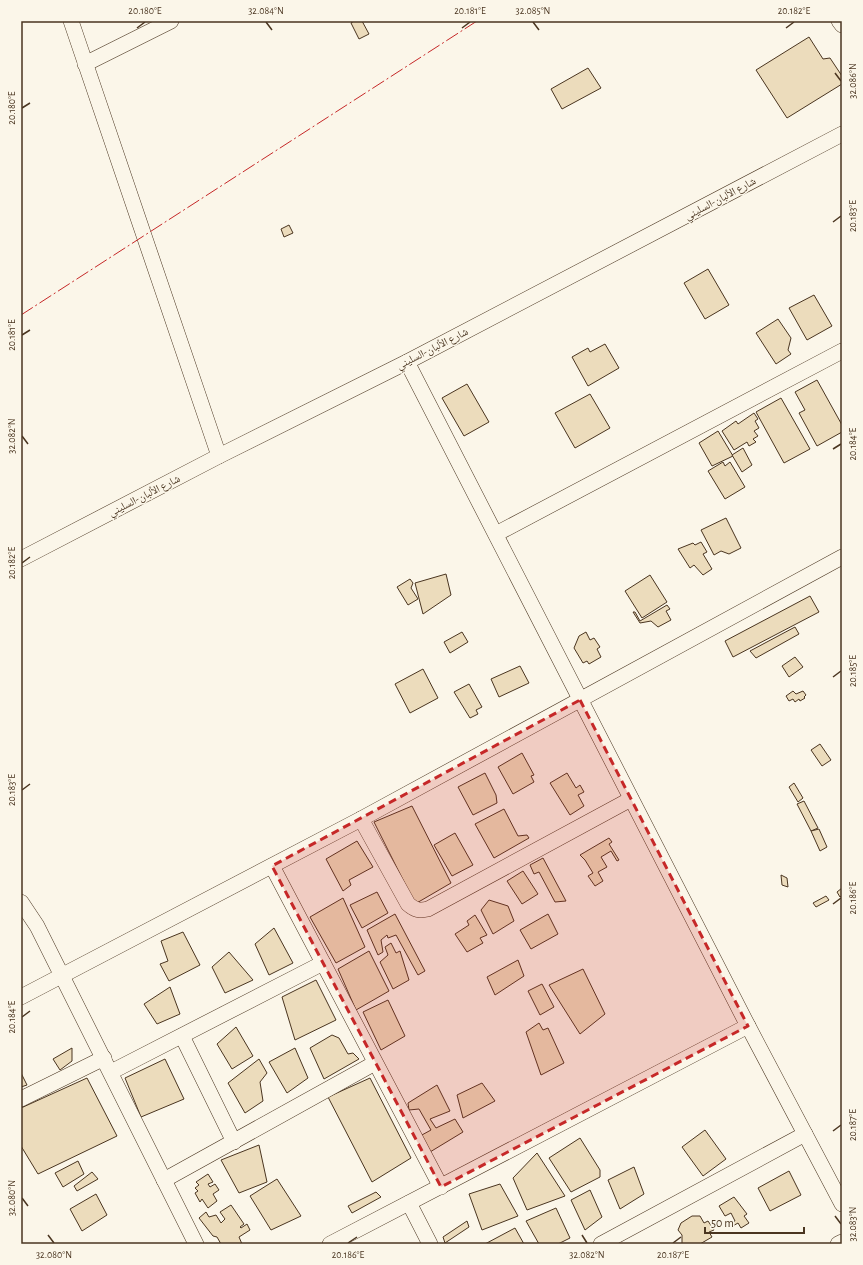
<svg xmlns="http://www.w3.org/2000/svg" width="863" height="1265" font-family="'Alegreya Sans','Noto Naskh Arabic',sans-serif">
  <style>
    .building { fill: #ecdcbc; stroke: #4a3520 }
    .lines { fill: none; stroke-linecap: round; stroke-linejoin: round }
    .minor-casing { stroke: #4a3520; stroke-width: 16 }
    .minor { stroke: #fbf6e9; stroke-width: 15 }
    .power { stroke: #c62828; stroke-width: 1; stroke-dasharray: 14 3 2 3; stroke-linecap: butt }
    .marked { fill: #c62828; fill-opacity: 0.2; stroke: #c62828; stroke-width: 3; stroke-dasharray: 8 5; stroke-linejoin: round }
    .ticks { fill: none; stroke: #4a3520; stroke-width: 1.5 }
    .labels { text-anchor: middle; stroke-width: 3; stroke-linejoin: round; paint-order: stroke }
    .street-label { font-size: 11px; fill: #4a3520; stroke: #fbf6e9 }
    .neatline { fill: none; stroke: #4a3520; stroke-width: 1.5 }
    .ticks-label { font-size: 10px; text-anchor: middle; fill: #4a3520 }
  </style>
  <rect width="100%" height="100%" fill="#fbf6e9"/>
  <!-- building -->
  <g class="building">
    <path d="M354,21H362L369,34L359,39L351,23Z"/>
    <path d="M809,37L823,59L830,58L842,76V84L787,118L756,70Z"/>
    <path d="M588,68L601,88L562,109L551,89Z"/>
    <path d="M289,225L293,233L284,237L281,229Z"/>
    <path d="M708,269L729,305L705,319L684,283Z"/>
    <path d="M814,295L832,326L807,340L789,308Z"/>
    <path d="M778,319L791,338L788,350L791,354L776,364L756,333Z"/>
    <path d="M605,344L619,368L588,386L572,357L588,348L590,352Z"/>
    <path d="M817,380L842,425V432L817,446L799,413L805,410L795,392Z"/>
    <path d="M467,384L489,422L464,436L442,398Z"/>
    <path d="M590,394L610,428L575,448L555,413Z"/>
    <path d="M781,398L810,449L784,463L756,412Z"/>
    <path d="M754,413L758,419L755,421L759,428L754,431L758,436L753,439L756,442L749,446L747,442L734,450L722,431L736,421L738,424Z"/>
    <path d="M718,431L733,456L712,466L699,443Z"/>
    <path d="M743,448L752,465L742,472L732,455Z"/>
    <path d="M723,462L725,466L730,462L745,487L725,499L708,471Z"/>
    <path d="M726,518L741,548L729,554L721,551L714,555L701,530Z"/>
    <path d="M701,542L707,552L703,554L712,569L703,575L694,565L690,568L678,549L693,543L695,545Z"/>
    <path d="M446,574L451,595L423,614L415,583Z"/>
    <path d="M650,575L667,602L642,618L625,591Z"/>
    <path d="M410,579L413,583L411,588L418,599L408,605L397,587Z"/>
    <path d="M810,596L819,612L733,657L725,641Z"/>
    <path d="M667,605L670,609L666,611L671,620L658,627L651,621L640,623L633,612H635L640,621Z"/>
    <path d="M795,627L799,634L756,658L750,651Z"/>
    <path d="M462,632L468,642L450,653L444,642Z"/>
    <path d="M586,632L590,640L594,638L600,647L597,649L601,657L589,664L587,661L583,663L574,648L579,636Z"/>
    <path d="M795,657L803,667L789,677L782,666Z"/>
    <path d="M520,666L529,683L499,697L491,679Z"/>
    <path d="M423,669L438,698L410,713L395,684Z"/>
    <path d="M469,684L482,707L476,710L478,714L470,718L454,692Z"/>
    <path d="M793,691L796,694L803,691L806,695L804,697L805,698L800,701L799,699L795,702L793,699L789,701L786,696Z"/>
    <path d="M820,744L831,760L822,766L811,750Z"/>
    <path d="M522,753L534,775L531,776L534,782L513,794L498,767Z"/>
    <path d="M485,773L496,795L497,803L473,815L458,787Z"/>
    <path d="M567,773L576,788L580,785L584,792L578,795L584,806L570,815L550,783Z"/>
    <path d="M794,783L803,798L798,802L789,787Z"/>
    <path d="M804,801L818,828L811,831L797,804Z"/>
    <path d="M412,806L451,883L415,904L374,822Z"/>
    <path d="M504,809L518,836L527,835L529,838L494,858L475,824Z"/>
    <path d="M819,829L827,847L820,851L811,831Z"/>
    <path d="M455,833L473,865L452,876L434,845Z"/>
    <path d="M609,838L612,842L609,844L619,860L617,861L611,851L601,857L607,867L598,872L603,881L595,886L588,876L593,873L585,860L580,855Z"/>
    <path d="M357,841L373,867L349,880L351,885L343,891L326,859Z"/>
    <path d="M543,858L566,901L555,902L539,872L534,874L530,865Z"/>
    <path d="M523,871L538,894L522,904L507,881Z"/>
    <path d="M781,875L787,878L788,887L782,885Z"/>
    <path d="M842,888V895L840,897L837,892Z"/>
    <path d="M377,892L388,913L362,928L350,905Z"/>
    <path d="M826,896L829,900L816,907L813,903Z"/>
    <path d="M343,898L365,947L336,963L310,917Z"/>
    <path d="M489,900L508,906L514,921L493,934L481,910Z"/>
    <path d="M395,914L425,971L418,975L396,935L388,938L387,935L381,940L383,952L378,955L367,930Z"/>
    <path d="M548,914L558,934L531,949L520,930Z"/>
    <path d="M475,915L487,935L480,938L483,943L467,952L455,934L469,925L467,921Z"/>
    <path d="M274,928L293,963L269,975L255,944Z"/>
    <path d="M183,932L200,965L169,981L160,964L168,961L161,941Z"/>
    <path d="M391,943L396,953L400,951L409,980L393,989L380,962L388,955L385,947Z"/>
    <path d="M369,951L389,991L356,1010L338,969Z"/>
    <path d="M229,952L253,980L225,993L212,967Z"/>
    <path d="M518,960L524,976L495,995L487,977Z"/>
    <path d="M583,969L605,1014L580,1034L549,985Z"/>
    <path d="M316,980L336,1020L295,1040L282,997Z"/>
    <path d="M542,984L554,1007L540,1015L528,991Z"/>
    <path d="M170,987L180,1014L157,1024L144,1004Z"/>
    <path d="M388,1000L405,1036L381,1050L363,1012Z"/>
    <path d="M539,1023L543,1030L548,1028L564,1063L541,1075L526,1032Z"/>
    <path d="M236,1027L253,1056L232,1069L217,1044Z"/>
    <path d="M332,1035L339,1038L348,1054L353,1053L359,1059L324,1079L310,1048Z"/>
    <path d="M72,1048V1061L60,1070L53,1059Z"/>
    <path d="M295,1048L308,1078L287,1093L269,1062Z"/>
    <path d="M165,1059L184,1099L141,1117L125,1078Z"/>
    <path d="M259,1059L267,1073L260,1082L263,1101L245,1113L228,1083Z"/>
    <path d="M21,1073L27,1085L21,1087Z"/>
    <path d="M87,1078L117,1136L38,1174L21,1146V1108Z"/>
    <path d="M370,1078L411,1158L372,1182L328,1097Z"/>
    <path d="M482,1083L495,1101L463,1118L457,1095Z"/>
    <path d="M437,1085L450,1111L430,1119L436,1128L455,1119L463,1132L430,1152L420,1136L431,1130L419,1109L409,1110L408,1103Z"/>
    <path d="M705,1130L726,1159L703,1176L682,1147Z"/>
    <path d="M580,1138L600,1170V1177L571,1192L549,1158Z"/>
    <path d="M259,1145L267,1182L239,1193L221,1160Z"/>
    <path d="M537,1153L565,1196L527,1210L513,1178Z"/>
    <path d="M78,1161L84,1174L63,1187L55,1173Z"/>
    <path d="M634,1167L644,1194L620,1209L608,1180Z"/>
    <path d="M789,1171L801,1195L770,1211L758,1188Z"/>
    <path d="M92,1172L98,1179L77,1191L74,1186Z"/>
    <path d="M208,1174L213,1182L208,1184L210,1187L215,1184L219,1190L213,1194L217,1201L208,1208L202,1199L200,1202L195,1193L198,1191L195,1188L199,1185L196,1182Z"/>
    <path d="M277,1179L301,1216L271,1230L250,1196Z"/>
    <path d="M500,1184L518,1216L482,1230L469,1194Z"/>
    <path d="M590,1190L602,1217L585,1230L571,1200Z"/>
    <path d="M376,1192L381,1197L352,1213L348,1206Z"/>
    <path d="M96,1194L107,1215L82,1231L70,1209Z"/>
    <path d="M734,1197L747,1214L744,1216L749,1223L741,1228L738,1223L731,1227L729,1224L735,1221L731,1213L725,1216L719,1206Z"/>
    <path d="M231,1205L244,1224L240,1227L241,1228L247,1224L250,1230L239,1237L242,1244H221L217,1237L213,1236L199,1218L206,1212L209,1217L216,1215L221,1223L225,1219L220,1212Z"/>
    <path d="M556,1208L570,1238L558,1244H539L526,1221Z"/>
    <path d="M692,1216H700L704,1223L708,1221L714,1230L709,1232L712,1237L700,1244H682V1235L678,1230L681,1223Z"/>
    <path d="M467,1221L469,1227L445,1243L443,1237Z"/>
    <path d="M515,1228L524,1244H485Z"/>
  </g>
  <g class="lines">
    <defs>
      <g id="minor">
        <path d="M71,21L219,456"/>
        <path d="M839,21L842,25"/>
        <path d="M85,64L171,21"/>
        <path d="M407,362L748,1026L842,1204"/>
        <path d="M496,534L842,351"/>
        <path d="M21,559L219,456L407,362L842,134"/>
        <path d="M361,819L408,904C415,910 419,911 428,909L631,799"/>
        <path d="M272,866L441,1187"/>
        <path d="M21,902L37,926L196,1244"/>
        <path d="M21,997L361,819L842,557"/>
        <path d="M182,1036L234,1142"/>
        <path d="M111,1072L323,963"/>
        <path d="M21,1099L104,1058"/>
        <path d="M164,1180L375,1063"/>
        <path d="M409,1203L430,1244"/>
        <path d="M330,1244L748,1026"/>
        <path d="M601,1244L805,1134"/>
        <path d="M838,1244L842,1242"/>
      </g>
    </defs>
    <!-- minor casing -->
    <use href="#minor" class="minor-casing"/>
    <!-- minor -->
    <use href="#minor" class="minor"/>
    <!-- power -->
    <path class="power" d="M21,315L477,21"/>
  </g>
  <!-- marked area -->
  <path class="marked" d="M580,700L748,1026L441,1187L272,866Z"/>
  <!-- ticks -->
  <path class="ticks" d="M266,22L272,30M533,22L539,30M137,28L145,22M462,28L470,22M786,28L794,22M835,73L841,81M22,108L30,103M833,222L841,216M22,335L30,330M22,436L28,444M833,449L841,444M22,563L30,557M833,677L841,671M22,790L30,784M833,904L841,898M22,1017L30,1011M833,1131L841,1125M22,1198L28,1206M835,1216L841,1224M48,1235L54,1243M582,1235L587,1243M348,1243L357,1237M673,1243L681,1237"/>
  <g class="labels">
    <!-- street labels -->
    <g class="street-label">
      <text transform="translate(720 198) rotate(-28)" y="4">شارع الألبان-السليني</text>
      <text transform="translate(432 348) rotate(-27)" y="4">شارع الألبان-السليني</text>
      <text transform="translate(144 495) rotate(-27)" y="4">شارع الألبان-السليني</text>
    </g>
  </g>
  <!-- border -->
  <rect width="863" height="1265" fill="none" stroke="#fbf6e9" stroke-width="44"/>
  <!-- scale -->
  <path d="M705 1227v6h99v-6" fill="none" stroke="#4a3520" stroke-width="2"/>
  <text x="711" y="1227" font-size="12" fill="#4a3520" stroke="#fbf6e9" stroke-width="3" paint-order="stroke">50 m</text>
  <rect x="22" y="22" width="819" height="1221" class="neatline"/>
  <g class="ticks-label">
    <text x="145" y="14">20.180°E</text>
    <text x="266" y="14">32.084°N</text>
    <text x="470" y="14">20.181°E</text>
    <text x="533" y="14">32.085°N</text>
    <text x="794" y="14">20.182°E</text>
    <text transform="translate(852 81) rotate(-90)" y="4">32.086°N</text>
    <text transform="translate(11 108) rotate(-90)" y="4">20.180°E</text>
    <text transform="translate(852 216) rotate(-90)" y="4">20.183°E</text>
    <text transform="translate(11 335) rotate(-90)" y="4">20.181°E</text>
    <text transform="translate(11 436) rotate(-90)" y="4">32.082°N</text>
    <text transform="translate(852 444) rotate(-90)" y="4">20.184°E</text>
    <text transform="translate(11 563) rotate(-90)" y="4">20.182°E</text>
    <text transform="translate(852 671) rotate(-90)" y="4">20.185°E</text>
    <text transform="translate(11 790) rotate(-90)" y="4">20.183°E</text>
    <text transform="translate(852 898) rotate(-90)" y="4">20.186°E</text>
    <text transform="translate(11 1017) rotate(-90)" y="4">20.184°E</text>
    <text transform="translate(852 1125) rotate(-90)" y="4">20.187°E</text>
    <text transform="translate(11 1198) rotate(-90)" y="4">32.080°N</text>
    <text transform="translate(852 1224) rotate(-90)" y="4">32.083°N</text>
    <text x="54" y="1258">32.080°N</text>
    <text x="348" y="1258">20.186°E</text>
    <text x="587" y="1258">32.082°N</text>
    <text x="673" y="1258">20.187°E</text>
  </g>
</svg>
